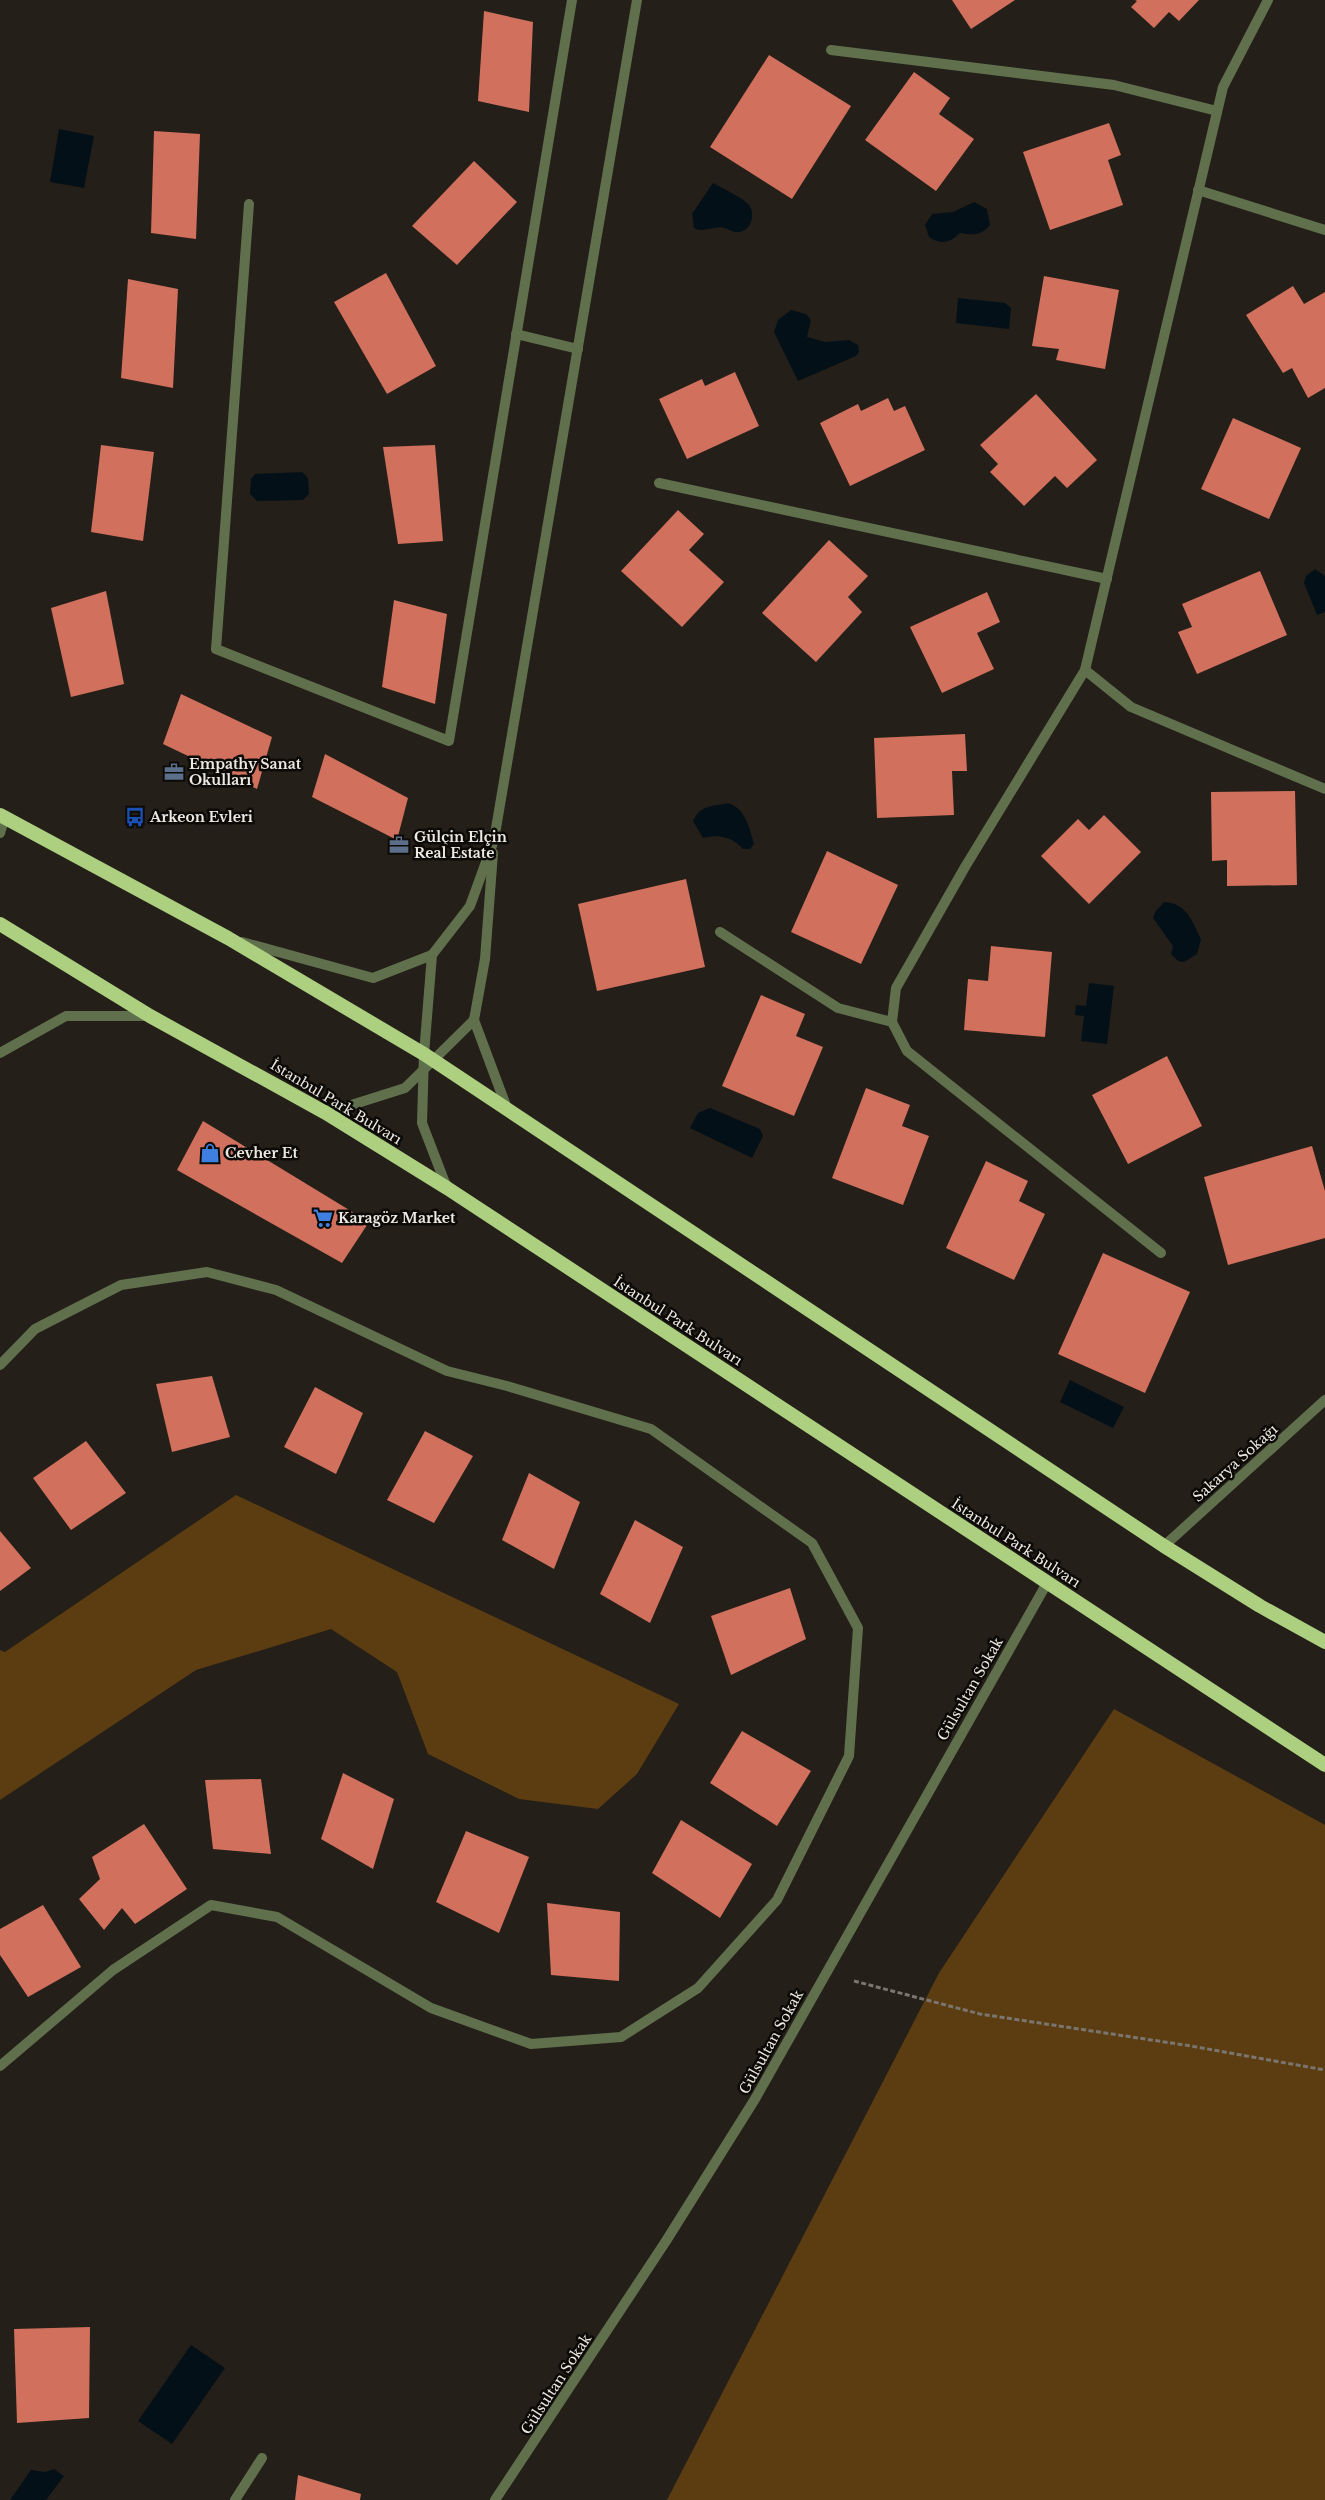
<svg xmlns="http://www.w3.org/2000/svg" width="1325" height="2500" font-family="'Libre Baskerville',serif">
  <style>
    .green { fill: #5b3d11 }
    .water { fill: #041018 }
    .building { fill: #d0705d }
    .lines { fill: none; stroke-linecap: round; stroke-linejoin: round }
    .path { stroke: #7a756f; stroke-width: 3; stroke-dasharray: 5 2.5; stroke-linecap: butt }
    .service { stroke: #60704d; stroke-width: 10 }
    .minor { stroke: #60704d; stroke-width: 10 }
    .tertiary { stroke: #60704d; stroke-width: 10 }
    .trunk { stroke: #acd07f; stroke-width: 14 }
    .labels { text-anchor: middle; stroke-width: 5; stroke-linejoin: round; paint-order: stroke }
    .poi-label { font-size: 14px; font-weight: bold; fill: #ece8e3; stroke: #0c0a07; text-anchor: start }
    .street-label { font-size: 14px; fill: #ece8e3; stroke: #0c0a07 }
  </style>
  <rect width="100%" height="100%" fill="#251f19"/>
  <!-- green -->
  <g class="green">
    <path d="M236,1495L679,1704L637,1774L598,1809L519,1799L428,1754L397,1672L331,1629L196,1670L0,1800V1650L5,1652Z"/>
    <path d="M1114,1709L1325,1825V2500H667L939,1973Z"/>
  </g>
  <!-- water -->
  <g class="water">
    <path d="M59,129L94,136L84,188L50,182Z"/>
    <path d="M713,183C723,189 741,196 749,205C756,214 751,231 739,232C732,233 730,229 724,228C715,225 704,234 694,228L692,214Z"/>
    <path d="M974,202L987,209L990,225C981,236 973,235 960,233C950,243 941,245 929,237L925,225L932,214L953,212Z"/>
    <path d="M958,298L1005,303L1011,308L1009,329L956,323Z"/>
    <path d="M791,310L806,314L811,320L807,337L825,342L849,340L858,345L859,352L856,356L798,381L774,332L778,320Z"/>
    <path d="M302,472L308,478L309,494L303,500L257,501L250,494L251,479L255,474Z"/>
    <path d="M1315,569L1325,576V612L1317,615L1304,583L1306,576Z"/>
    <path d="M728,803C746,809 749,827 754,844L750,849H743C732,837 719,834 703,838L693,821C701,804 712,807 728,803Z"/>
    <path d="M1164,902C1187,903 1192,921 1201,939L1197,954L1184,962L1178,961L1171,954L1173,946L1153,918L1155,912Z"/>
    <path d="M1089,983L1114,986L1107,1044L1081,1041L1084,1016L1075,1015L1076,1005L1086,1006Z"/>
    <path d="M710,1108L760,1129L763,1136L752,1158L690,1128L698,1113Z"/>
    <path d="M1070,1380L1124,1407L1113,1428L1060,1402Z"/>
    <path d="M191,2345L225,2368L172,2444L138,2421Z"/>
    <path d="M54,2469L64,2476L46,2500H10L31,2470L45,2472Z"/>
  </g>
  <!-- building -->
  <g class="building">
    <path d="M952,0H1015L971,29Z"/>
    <path d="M1135,0H1199L1179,21L1169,12L1154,28L1131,7L1137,1Z"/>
    <path d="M484,11L533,22L529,112L478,101Z"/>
    <path d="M769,55L851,106L792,199L710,147Z"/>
    <path d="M914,72L950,98L939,114L974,139L936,191L865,140Z"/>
    <path d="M1109,123L1121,155L1108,160L1123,205L1050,230L1023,152Z"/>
    <path d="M154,131L200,134L196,239L151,233Z"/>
    <path d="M474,161L517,202L457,265L412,226Z"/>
    <path d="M386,273L436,366L387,394L334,302Z"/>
    <path d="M1044,276L1119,290L1105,369L1056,360L1059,349L1032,346Z"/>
    <path d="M128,279L178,289L173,388L121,378Z"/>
    <path d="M1293,286L1304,304L1325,292V388L1308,398L1292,368L1283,373L1246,315Z"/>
    <path d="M735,372L759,426L687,459L659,399L702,379L705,386Z"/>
    <path d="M1036,394L1097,460L1067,488L1055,476L1024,506L990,472L998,464L980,445Z"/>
    <path d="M888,398L894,411L905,406L925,450L850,486L820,423L858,404L861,411Z"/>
    <path d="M1233,418L1301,448L1269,519L1201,489Z"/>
    <path d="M101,445L154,452L143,541L91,532Z"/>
    <path d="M435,445L443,541L398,544L383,447Z"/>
    <path d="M678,510L704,534L689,550L724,582L682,627L621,571Z"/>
    <path d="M829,540L868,576L848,597L862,612L816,662L762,613Z"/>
    <path d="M1260,571L1287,635L1197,674L1178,632L1192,627L1182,604Z"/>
    <path d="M106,591L124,684L71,697L51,608Z"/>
    <path d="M987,592L1000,622L977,633L994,669L942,693L910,627Z"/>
    <path d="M394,600L447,614L435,704L382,687Z"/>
    <path d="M181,694L272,737L257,789L163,744Z"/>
    <path d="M965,734L967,771H952L954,815L877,818L874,738Z"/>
    <path d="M325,754L408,798L397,840L312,797Z"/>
    <path d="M1295,791L1297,885L1227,886V860L1212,861L1211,792Z"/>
    <path d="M1104,815L1141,852L1089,904L1041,856L1078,819L1089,830Z"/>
    <path d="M827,851L898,885L861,964L791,932Z"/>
    <path d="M686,879L705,967L597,991L578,904Z"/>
    <path d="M991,946L1052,952L1045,1037L964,1030L968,979L988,981Z"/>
    <path d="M761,995L805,1014L796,1036L823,1047L794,1116L722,1086Z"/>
    <path d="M1167,1056L1202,1126L1128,1164L1092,1095Z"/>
    <path d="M866,1088L910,1105L902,1126L929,1136L903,1205L832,1178Z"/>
    <path d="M203,1121L369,1222L342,1263L177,1170Z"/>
    <path d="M1312,1146L1325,1191V1238L1228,1265L1204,1177Z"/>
    <path d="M986,1161L1028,1181L1019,1201L1045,1214L1014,1280L946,1248Z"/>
    <path d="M1103,1253L1190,1292L1145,1393L1058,1354Z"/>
    <path d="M212,1376L230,1437L172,1452L156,1384Z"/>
    <path d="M315,1387L363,1413L336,1474L284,1447Z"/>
    <path d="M425,1431L473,1456L434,1523L387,1500Z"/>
    <path d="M86,1441L126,1493L71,1530L33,1478Z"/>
    <path d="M529,1473L580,1502L554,1569L502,1540Z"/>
    <path d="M635,1520L683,1547L650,1623L600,1594Z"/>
    <path d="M0,1531L31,1568L0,1591Z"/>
    <path d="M790,1588L806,1639L731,1675L711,1616Z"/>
    <path d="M742,1731L811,1771L777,1826L710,1783Z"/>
    <path d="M343,1773L394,1799L373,1869L321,1839Z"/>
    <path d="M261,1779L271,1854L213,1849L205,1780Z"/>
    <path d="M681,1820L752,1864L720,1918L652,1873Z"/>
    <path d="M144,1824L187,1889L135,1924L122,1908L104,1930L79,1899L100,1879L92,1857Z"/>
    <path d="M466,1831L529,1857L499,1933L436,1902Z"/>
    <path d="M547,1903L620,1912L619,1981L551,1975Z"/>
    <path d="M43,1905L81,1967L28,1997L0,1955V1929Z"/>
    <path d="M90,2327L89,2418L17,2423L14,2329Z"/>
    <path d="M298,2475L361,2494L360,2500H295Z"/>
  </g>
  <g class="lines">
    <!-- path -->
    <path class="path" d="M854,1981L980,2014L1191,2046L1325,2070"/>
    <!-- service -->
    <g class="service">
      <path d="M831,50L1114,85L1217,111"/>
      <path d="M1198,190L1325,230"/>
      <path d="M249,204L216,649L449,741L572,0"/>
      <path d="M516,334L578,349"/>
      <path d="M659,483L1107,579"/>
      <path d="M1085,670L1131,707L1325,789"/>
      <path d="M720,932L838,1008L892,1022"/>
      <path d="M0,1053L66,1016H149"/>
      <path d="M1161,1253L907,1051L892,1022L896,988L965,867L1085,670L1223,87L1268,0"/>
      <path d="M0,1365L35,1329L121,1285L207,1272L276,1290L447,1371L507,1386L651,1429L812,1543L858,1628L849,1756L777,1900L698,1988L621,2037L531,2044L431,2008L277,1917L211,1905L113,1970L0,2066"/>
      <path d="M235,2500L262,2458"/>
    </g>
    <!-- minor -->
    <g class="minor">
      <path d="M494,840L637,0"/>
      <path d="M326,1113L405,1088L474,1020"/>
      <path d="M1164,1546L1325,1400"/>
      <path d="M495,2500L666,2241L755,2099L1047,1583"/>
    </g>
    <!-- tertiary -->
    <g class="tertiary">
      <path d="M0,833L5,817"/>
      <path d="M493,853L485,959L474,1020L508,1111"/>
      <path d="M242,942L373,978L432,955L470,906L494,840"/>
      <path d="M432,955L424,1054L422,1123L447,1188"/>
    </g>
    <!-- trunk -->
    <g class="trunk">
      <path d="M0,815L228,938L424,1054L1164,1546L1260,1606L1325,1642"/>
      <path d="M0,924L150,1016L326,1113L447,1188L1325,1765"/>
    </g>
  </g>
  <!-- icons -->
  <defs>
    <symbol id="office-bare" viewBox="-9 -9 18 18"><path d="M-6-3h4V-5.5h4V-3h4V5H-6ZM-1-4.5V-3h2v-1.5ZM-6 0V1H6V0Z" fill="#5c6f8a" stroke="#0c0a07" stroke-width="2.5" paint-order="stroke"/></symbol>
    <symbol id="bus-bare" viewBox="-9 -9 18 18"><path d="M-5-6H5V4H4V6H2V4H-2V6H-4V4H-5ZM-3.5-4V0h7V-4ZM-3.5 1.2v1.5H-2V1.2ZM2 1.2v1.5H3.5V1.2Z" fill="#1a4fb4" stroke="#0c0a07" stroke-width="2.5" paint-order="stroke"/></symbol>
    <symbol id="shop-bare" viewBox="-9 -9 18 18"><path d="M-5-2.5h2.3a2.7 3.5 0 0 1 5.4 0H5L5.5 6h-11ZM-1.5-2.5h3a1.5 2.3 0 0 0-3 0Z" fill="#3f7fe0" stroke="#0c0a07" stroke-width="2.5" paint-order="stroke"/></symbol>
    <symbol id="supermarket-bare" viewBox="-9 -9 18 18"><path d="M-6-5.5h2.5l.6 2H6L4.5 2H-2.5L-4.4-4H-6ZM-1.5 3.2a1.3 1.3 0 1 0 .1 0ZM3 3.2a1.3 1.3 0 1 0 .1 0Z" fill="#3f7fe0" stroke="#0c0a07" stroke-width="2.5" paint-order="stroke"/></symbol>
  </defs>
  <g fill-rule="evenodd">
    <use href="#office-bare" x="160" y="758" width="28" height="28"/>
    <use href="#bus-bare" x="121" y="803" width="28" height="28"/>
    <use href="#office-bare" x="385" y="831" width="28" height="28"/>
    <use href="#shop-bare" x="196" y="1139" width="28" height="28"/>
    <use href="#supermarket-bare" x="309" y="1204" width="28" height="28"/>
  </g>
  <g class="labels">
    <!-- poi labels -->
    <g class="poi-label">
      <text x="189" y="769">Empathy Sanat<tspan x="189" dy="16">Okulları</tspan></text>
      <text x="150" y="822">Arkeon Evleri</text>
      <text x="414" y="842">Gülçin Elçin<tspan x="414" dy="16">Real Estate</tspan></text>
      <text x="225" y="1158">Cevher Et</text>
      <text x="338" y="1223">Karagöz Market</text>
    </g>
    <!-- street labels -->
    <g class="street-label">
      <text transform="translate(336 1102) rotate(31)" y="5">İstanbul Park Bulvarı</text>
      <text transform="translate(678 1321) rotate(33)" y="5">İstanbul Park Bulvarı</text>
      <text transform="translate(1235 1463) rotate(-42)" y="5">Sakarya Sokağı</text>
      <text transform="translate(1016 1543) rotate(33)" y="5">İstanbul Park Bulvarı</text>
      <text transform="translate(970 1689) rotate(-60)" y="5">Gülsultan Sokak</text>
      <text transform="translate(771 2042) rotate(-61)" y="5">Gülsultan Sokak</text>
      <text transform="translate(556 2384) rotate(-57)" y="5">Gülsultan Sokak</text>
    </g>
  </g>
</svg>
